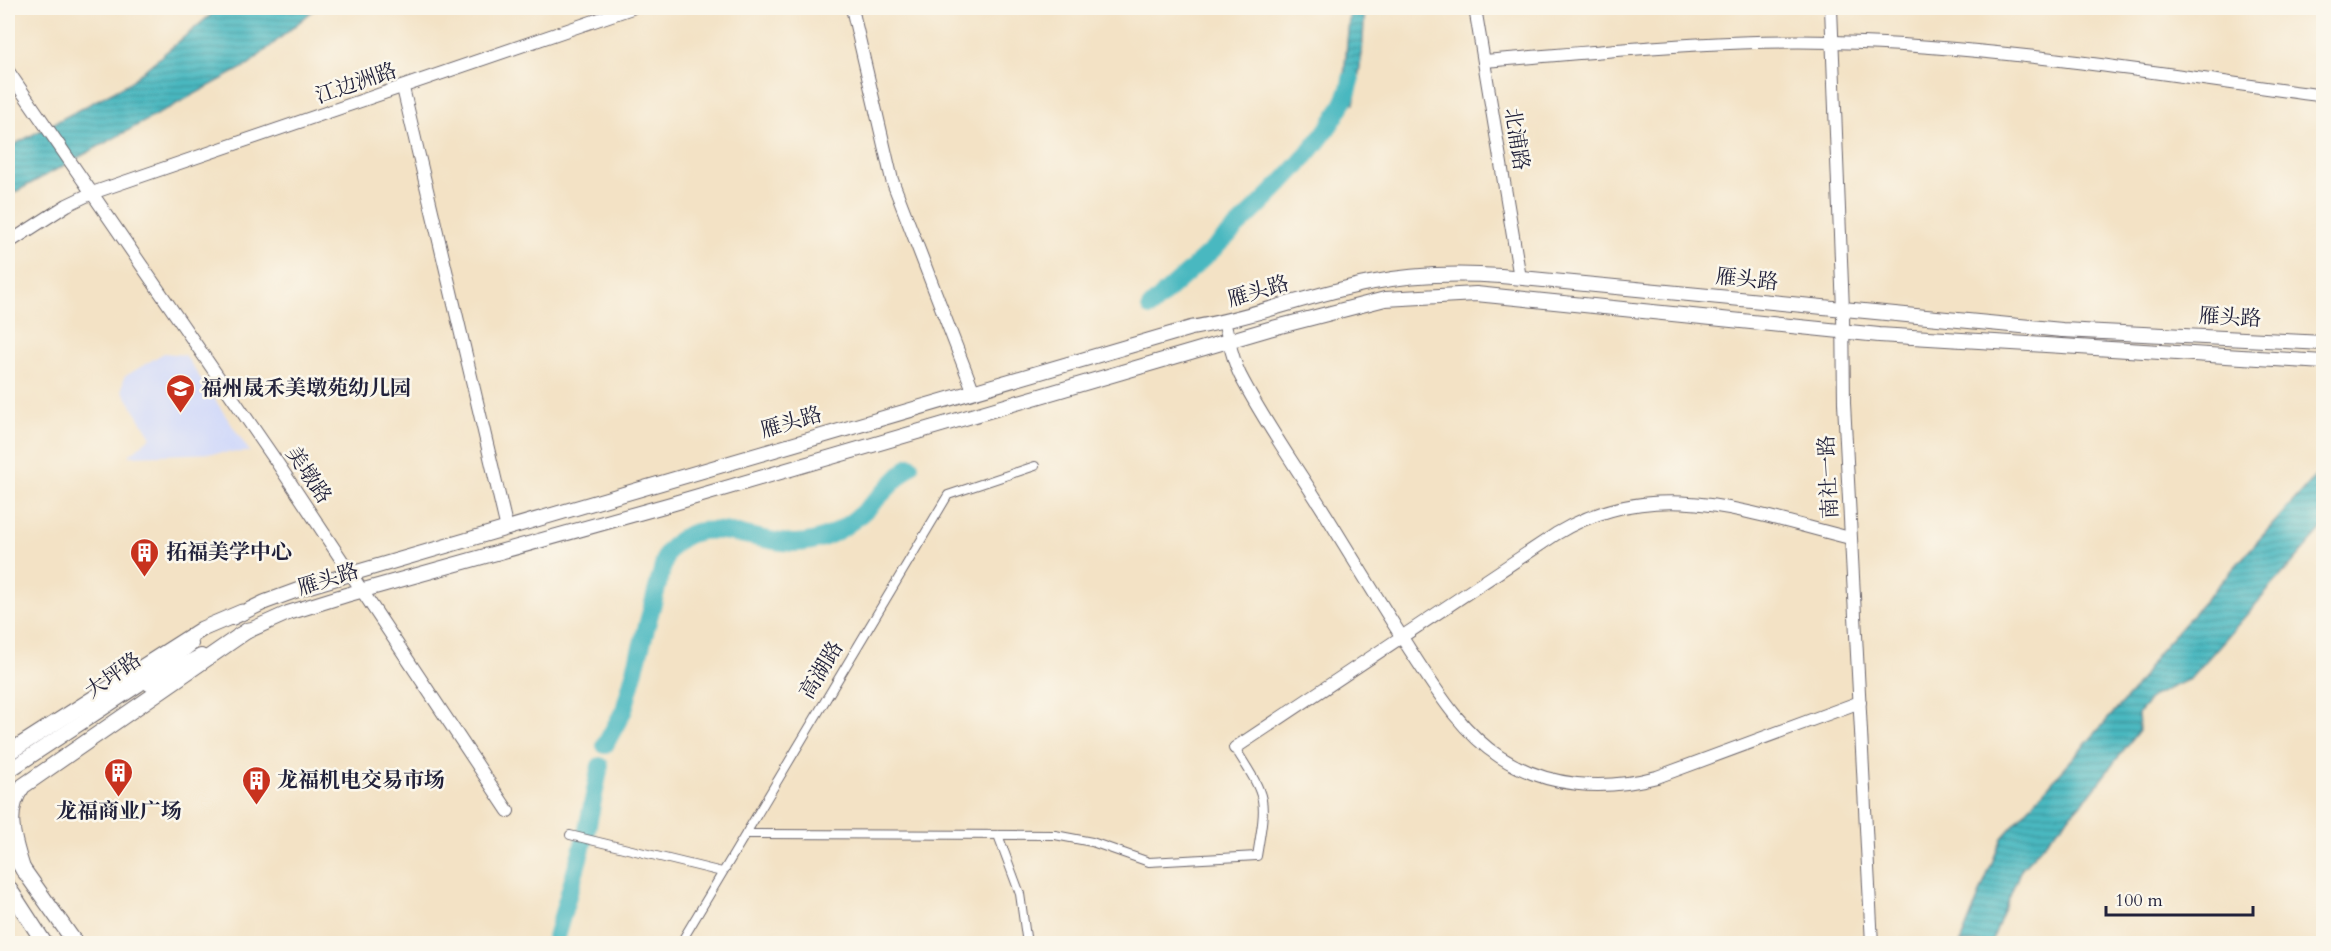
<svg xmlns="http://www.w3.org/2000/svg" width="2331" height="951" font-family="Cardo,'Noto Serif SC',serif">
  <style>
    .built { fill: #d1d9f9 }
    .water { fill: url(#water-rules); stroke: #366d7e; stroke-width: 1.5 }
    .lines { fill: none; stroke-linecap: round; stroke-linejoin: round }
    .river { stroke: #49b8c0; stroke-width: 18 }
    .street-casing { stroke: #6b656b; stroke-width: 10 }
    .secondary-casing { stroke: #6b656b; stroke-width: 14 }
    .primary-casing { stroke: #6b656b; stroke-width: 16 }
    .highway-casing { stroke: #6b656b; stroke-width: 17 }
    .street { stroke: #fff; stroke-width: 8 }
    .secondary { stroke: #fff; stroke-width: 12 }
    .primary { stroke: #fff; stroke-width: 14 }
    .highway { stroke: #fff; stroke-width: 15 }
    .labels { text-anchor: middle; stroke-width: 5; stroke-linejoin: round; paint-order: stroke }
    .street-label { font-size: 21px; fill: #22223b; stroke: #fbf7ec }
    .poi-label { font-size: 21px; font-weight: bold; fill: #22223b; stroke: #fbf7ec; text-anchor: start }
  </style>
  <defs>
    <pattern id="water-rules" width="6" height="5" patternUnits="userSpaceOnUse" patternTransform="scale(1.5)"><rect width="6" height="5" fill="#49b8c0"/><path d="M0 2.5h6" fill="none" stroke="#3c959d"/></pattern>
  </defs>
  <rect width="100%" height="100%" fill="#fbf7ec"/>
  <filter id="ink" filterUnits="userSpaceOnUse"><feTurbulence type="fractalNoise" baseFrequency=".0167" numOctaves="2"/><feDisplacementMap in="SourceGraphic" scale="12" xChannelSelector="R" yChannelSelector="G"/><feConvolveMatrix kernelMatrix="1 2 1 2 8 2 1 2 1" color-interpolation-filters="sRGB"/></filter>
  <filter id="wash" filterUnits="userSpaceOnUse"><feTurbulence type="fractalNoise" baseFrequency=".008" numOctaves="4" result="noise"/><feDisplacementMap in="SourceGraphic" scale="24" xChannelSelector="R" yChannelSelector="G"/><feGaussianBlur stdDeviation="1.35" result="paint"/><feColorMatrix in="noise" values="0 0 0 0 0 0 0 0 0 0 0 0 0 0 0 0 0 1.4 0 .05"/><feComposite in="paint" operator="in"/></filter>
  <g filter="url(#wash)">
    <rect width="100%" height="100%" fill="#f3e2c5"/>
    <!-- built -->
    <path class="built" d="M164,353L185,355L250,452L128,456L151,437L122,390L124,377Z"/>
    <!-- water -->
    <g class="water">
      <path d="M219,8H316L248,65L8,196V148L129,83Z"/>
      <path d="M1350,8H1365L1362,54L1354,104L1338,100L1344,77Z"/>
      <path d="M2323,468V528L2190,679L2153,696L2138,713L2139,730L2090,794L2021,869L1991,943H1960L2002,838L2132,692L2158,653Z"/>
    </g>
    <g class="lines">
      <!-- river -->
      <g class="river">
        <path d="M1150,307C1198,262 1344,140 1351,79"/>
        <path d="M605,745L624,710L666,555C699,502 763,553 812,541C853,532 880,493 910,466"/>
        <path d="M554,944L586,834L600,766"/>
      </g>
    </g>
  </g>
  <g filter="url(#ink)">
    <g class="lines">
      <defs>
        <g id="street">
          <path d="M746,834L1055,835L1092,842L1149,862L1257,856C1267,796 1267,799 1235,748"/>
          <path d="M570,835L722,872"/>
          <path d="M998,835L1020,894L1027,944"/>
          <path d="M680,944L948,495L1035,466"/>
        </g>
        <g id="secondary">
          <path d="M852,8L892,180L973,390"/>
          <path d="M1475,8L1520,278"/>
          <path d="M1831,8L1843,310L1844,403L1872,944"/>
          <path d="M1484,61C1600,52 1716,39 1833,42C1995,46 2162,74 2324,96"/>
          <path d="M8,71L276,461L508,811"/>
          <path d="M403,88L507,529"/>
          <path d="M8,243L67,205L92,193L632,8"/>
          <path d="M1224,322C1229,339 1232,359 1240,375C1265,424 1299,471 1328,518C1355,562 1382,606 1410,650C1435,688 1460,731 1500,757C1548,788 1604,791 1657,777L1860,702"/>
          <path d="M1235,748L1556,534C1655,474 1749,513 1850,538"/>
        </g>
        <g id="primary">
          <path d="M232,618L265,602L306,587L1191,328C1251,318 1308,295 1369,283C1412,274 1457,273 1501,276L2062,330L2324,343"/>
          <path d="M239,635L288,613L346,595L671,504L1269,329L1385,299L1476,294L1879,335L2324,362"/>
          <path d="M149,684L201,656"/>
          <path d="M8,771L138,685L191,644"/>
        </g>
        <g id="highway">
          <path d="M8,753L202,629L242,612"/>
          <path d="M18,862L76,944"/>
          <path d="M23,870C14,841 3,812 23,786L248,630"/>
          <path d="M8,887L45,944"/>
        </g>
      </defs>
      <!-- street casing -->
      <use href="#street" class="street-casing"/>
      <!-- secondary casing -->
      <use href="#secondary" class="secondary-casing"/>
      <!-- primary casing -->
      <use href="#primary" class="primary-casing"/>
      <!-- highway casing -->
      <use href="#highway" class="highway-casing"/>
      <!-- street -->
      <use href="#street" class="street"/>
      <!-- secondary -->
      <use href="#secondary" class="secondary"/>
      <!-- primary -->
      <use href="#primary" class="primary"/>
      <!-- highway -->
      <use href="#highway" class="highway"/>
    </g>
  </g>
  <!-- icons -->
  <defs>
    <symbol id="school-pin" viewBox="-11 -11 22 30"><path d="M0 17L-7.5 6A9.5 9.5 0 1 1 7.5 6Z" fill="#c8321e" stroke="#fbf7ec"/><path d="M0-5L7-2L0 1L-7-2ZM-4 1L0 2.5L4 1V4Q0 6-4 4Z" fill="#fff"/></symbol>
    <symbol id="building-pin" viewBox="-11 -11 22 30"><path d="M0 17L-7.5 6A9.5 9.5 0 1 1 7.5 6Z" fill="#c8321e" stroke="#fbf7ec"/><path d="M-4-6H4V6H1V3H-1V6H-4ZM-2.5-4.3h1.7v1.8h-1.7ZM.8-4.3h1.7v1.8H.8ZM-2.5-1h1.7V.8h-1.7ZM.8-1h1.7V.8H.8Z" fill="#fff"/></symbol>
  </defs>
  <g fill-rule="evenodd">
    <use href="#school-pin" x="164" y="372" width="33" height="45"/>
    <use href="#building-pin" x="128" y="536" width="33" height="45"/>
    <use href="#building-pin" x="102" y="756" width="33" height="45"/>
    <use href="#building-pin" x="240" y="764" width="33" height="45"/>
  </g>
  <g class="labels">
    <!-- street labels -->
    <g class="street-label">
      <text transform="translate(356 83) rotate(-19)" y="7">江边洲路</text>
      <text transform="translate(1517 139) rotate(81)" y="7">北浦路</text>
      <text transform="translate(1747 279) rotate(6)" y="7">雁头路</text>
      <text transform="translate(1258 291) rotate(-16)" y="7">雁头路</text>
      <text transform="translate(2230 317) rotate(3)" y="7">雁头路</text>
      <text transform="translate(791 422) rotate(-16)" y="7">雁头路</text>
      <text transform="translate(309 475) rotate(56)" y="7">美墩路</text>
      <text transform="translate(1828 477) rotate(-93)" y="7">南社一路</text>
      <text transform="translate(328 579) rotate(-17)" y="7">雁头路</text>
      <text transform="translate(821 670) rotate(-59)" y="7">高湖路</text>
      <text transform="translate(113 675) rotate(-35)" y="7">大坪路</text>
    </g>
    <!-- poi labels -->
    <g class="poi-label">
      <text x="201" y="395">福州晟禾美墩苑幼儿园</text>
      <text x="166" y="559">拓福美学中心</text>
      <text x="277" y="787">龙福机电交易市场</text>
      <text x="119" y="818" text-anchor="middle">龙福商业广场</text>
    </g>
  </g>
  <!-- margin -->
  <rect width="2331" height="951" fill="none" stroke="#fbf7ec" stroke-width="30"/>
  <!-- scale -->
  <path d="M2106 906v9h147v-9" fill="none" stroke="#22223b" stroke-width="3"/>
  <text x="2115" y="906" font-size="18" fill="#22223b" stroke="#fbf7ec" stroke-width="4.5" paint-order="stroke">100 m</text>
</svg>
